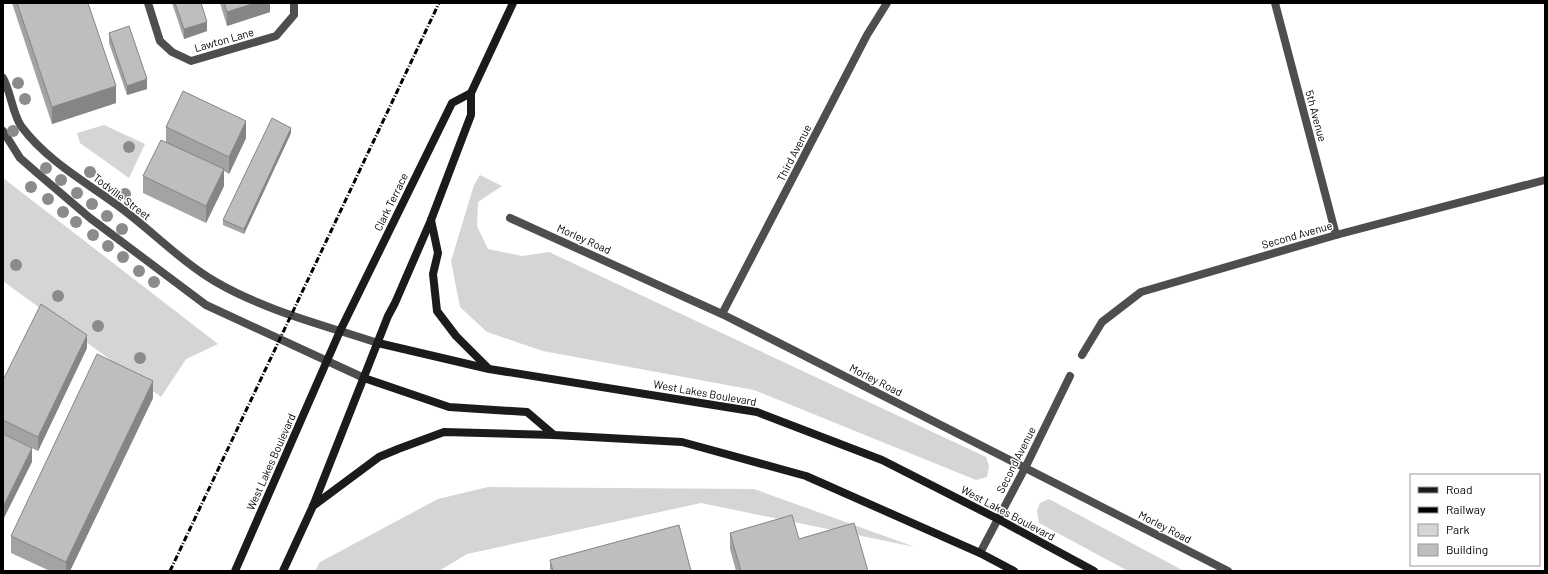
<svg xmlns="http://www.w3.org/2000/svg" width="1548" height="574" font-family="Barlow,sans-serif">
  <style>
    .green { fill: #d5d5d5 }
    .lines { fill: none; stroke-linecap: round; stroke-linejoin: round }
    .street { stroke: #4e4e4e; stroke-width: 8 }
    .secondary { stroke: #1b1b1b; stroke-width: 8 }
    .rail { stroke: #000; stroke-width: 3; stroke-dasharray: 6 2 1 2; stroke-linecap: butt }
    .tree { fill: #8b8b8b }
    .wall { fill: #a3a3a3 }
    .shaded-wall { fill: #858585 }
    .building { fill: #bebebe; stroke: #858585 }
    .labels { text-anchor: middle; stroke-width: 3; stroke-linejoin: round; paint-order: stroke }
    .street-label { font-size: 11px; fill: #000; stroke: #fff }
  </style>
  <rect width="100%" height="100%" fill="#fff"/>
  <!-- green -->
  <g class="green">
    <path d="M104,125L145,144L129,178L80,143L77,133Z"/>
    <path d="M480,175L502,186L478,202L477,226L488,249L522,256L549,252L986,457L989,466L987,477L976,480L754,390L543,351L487,332L460,307L451,261L474,185Z"/>
    <path d="M3,178L218,344L186,359L161,397L3,281Z"/>
    <path d="M488,487L754,489L915,547L701,503L467,554L439,571H315L320,562L438,499Z"/>
    <path d="M1049,499L1184,571H1128L1039,523L1037,511L1040,503Z"/>
  </g>
  <g class="lines">
    <!-- street -->
    <g class="street">
      <path d="M148,3L160,41L172,52L191,61L276,36L294,15V3"/>
      <path d="M1275,3L1336,235"/>
      <path d="M3,78C11,92 12,112 21,126C48,162 86,182 121,208C153,232 182,262 216,282C266,311 324,325 378,343"/>
      <path d="M3,131L20,158L36,172L90,218L206,305L364,378"/>
      <path d="M510,218L722,314L1228,571"/>
      <path d="M722,314L867,35L887,3"/>
      <path d="M1082,355L1102,322L1141,292L1336,235L1545,180"/>
      <path d="M980,553L1025,468L1070,376"/>
    </g>
    <!-- secondary -->
    <g class="secondary">
      <path d="M431,220L438,253L433,274L437,311L456,336L488,368"/>
      <path d="M378,343L489,369L757,412L882,460L998,519L1094,571"/>
      <path d="M364,378L449,407L527,412L554,435"/>
      <path d="M313,506L379,457L398,449L444,432L554,435L682,442L806,476L980,553L1014,571"/>
      <path d="M235,571L340,331L452,103L471,93"/>
      <path d="M283,571L313,506L388,316L395,303L431,220L471,115V93L513,3"/>
    </g>
    <!-- rail -->
    <path class="rail" d="M170,571L439,3"/>
  </g>
  <!-- trees -->
  <g class="tree">
    <circle cx="18" cy="83" r="6"/>
    <circle cx="25" cy="99" r="6"/>
    <circle cx="13" cy="131" r="6"/>
    <circle cx="129" cy="147" r="6"/>
    <circle cx="46" cy="168" r="6"/>
    <circle cx="90" cy="172" r="6"/>
    <circle cx="61" cy="180" r="6"/>
    <circle cx="31" cy="187" r="6"/>
    <circle cx="77" cy="193" r="6"/>
    <circle cx="125" cy="194" r="6"/>
    <circle cx="48" cy="199" r="6"/>
    <circle cx="92" cy="204" r="6"/>
    <circle cx="63" cy="212" r="6"/>
    <circle cx="107" cy="216" r="6"/>
    <circle cx="76" cy="222" r="6"/>
    <circle cx="122" cy="229" r="6"/>
    <circle cx="93" cy="235" r="6"/>
    <circle cx="108" cy="246" r="6"/>
    <circle cx="123" cy="257" r="6"/>
    <circle cx="16" cy="265" r="6"/>
    <circle cx="139" cy="271" r="6"/>
    <circle cx="154" cy="282" r="6"/>
    <circle cx="58" cy="296" r="6"/>
    <circle cx="98" cy="326" r="6"/>
    <circle cx="140" cy="358" r="6"/>
  </g>
  <!-- wall -->
  <g class="wall">
    <path d="M12,3H88L116,103L52,124Z"/>
    <path d="M172,3H201L207,31L184,39Z"/>
    <path d="M220,3H270V12L227,26Z"/>
    <path d="M109,33L147,89L127,95L109,43Z"/>
    <path d="M166,127L246,138L229,174L224,171V186L206,223L143,193V176L166,142Z"/>
    <path d="M291,133L244,234L223,225V220Z"/>
    <path d="M87,348L38,451L3,434V380Z"/>
    <path d="M153,398L70,571H50L11,553V536Z"/>
    <path d="M730,533L799,539L868,571H736L730,549Z"/>
    <path d="M550,560L553,571H550Z"/>
  </g>
  <!-- shaded-wall -->
  <g class="shaded-wall">
    <path d="M255,3H270V12L227,26V12Z"/>
    <path d="M207,22V31L184,39V29Z"/>
    <path d="M147,79V89L127,95V86Z"/>
    <path d="M116,86V103L52,124V107Z"/>
    <path d="M246,121V138L229,174V157Z"/>
    <path d="M291,128V133L244,234V229Z"/>
    <path d="M224,169V186L206,223V206Z"/>
    <path d="M87,335V348L38,451V437Z"/>
    <path d="M153,381V398L70,571H66V562Z"/>
    <path d="M32,448V462L3,520V507Z"/>
  </g>
  <!-- building -->
  <g class="building">
    <path d="M17,3H88L116,86L52,107Z"/>
    <path d="M175,3H201L207,22L184,29Z"/>
    <path d="M224,3H255L227,12Z"/>
    <path d="M129,26L147,79L127,86L109,33Z"/>
    <path d="M183,91L246,121L229,157L166,127Z"/>
    <path d="M272,118L291,128L244,229L223,220Z"/>
    <path d="M161,140L224,169L206,206L143,176Z"/>
    <path d="M41,304L87,335L38,437L3,420V380Z"/>
    <path d="M97,354L153,381L66,562L11,536Z"/>
    <path d="M3,434L32,448L3,507Z"/>
    <path d="M792,515L799,539L854,523L868,571H741L730,533Z"/>
    <path d="M679,525L691,571H553L550,560Z"/>
  </g>
  <g class="labels">
    <!-- street labels -->
    <g class="street-label">
      <text transform="translate(224 40) rotate(-16)" y="4">Lawton Lane</text>
      <text transform="translate(1316 116) rotate(75)" y="4">5th Avenue</text>
      <text transform="translate(794 153) rotate(-63)" y="4">Third Avenue</text>
      <text transform="translate(122 197) rotate(37)" y="4">Todville Street</text>
      <text transform="translate(391 202) rotate(-64)" y="4">Clark Terrace</text>
      <text transform="translate(1297 235) rotate(-16)" y="4">Second Avenue</text>
      <text transform="translate(584 239) rotate(24)" y="4">Morley Road</text>
      <text transform="translate(876 380) rotate(27)" y="4">Morley Road</text>
      <text transform="translate(705 393) rotate(10)" y="4">West Lakes Boulevard</text>
      <text transform="translate(1016 460) rotate(-63)" y="4">Second Avenue</text>
      <text transform="translate(271 462) rotate(-66)" y="4">West Lakes Boulevard</text>
      <text transform="translate(1008 513) rotate(28)" y="4">West Lakes Boulevard</text>
      <text transform="translate(1165 527) rotate(27)" y="4">Morley Road</text>
    </g>
  </g>
  <!-- border -->
  <rect width="1548" height="574" fill="none" stroke="#000000" stroke-width="8"/>
  <!-- legend -->
  <rect x="1410" y="474" width="130" height="92" fill="#ffffff" stroke="#999999"/>
  <rect x="1418" y="487" width="20" height="6" fill="#1b1b1b" stroke="#999999"/>
  <text x="1446" y="494" font-size="12" fill="#000000">Road</text>
  <rect x="1418" y="507" width="20" height="6" fill="#000000" stroke="#999999"/>
  <text x="1446" y="514" font-size="12" fill="#000000">Railway</text>
  <rect x="1418" y="524" width="20" height="12" fill="#d5d5d5" stroke="#999999"/>
  <text x="1446" y="534" font-size="12" fill="#000000">Park</text>
  <rect x="1418" y="544" width="20" height="12" fill="#bebebe" stroke="#999999"/>
  <text x="1446" y="554" font-size="12" fill="#000000">Building</text>
</svg>
